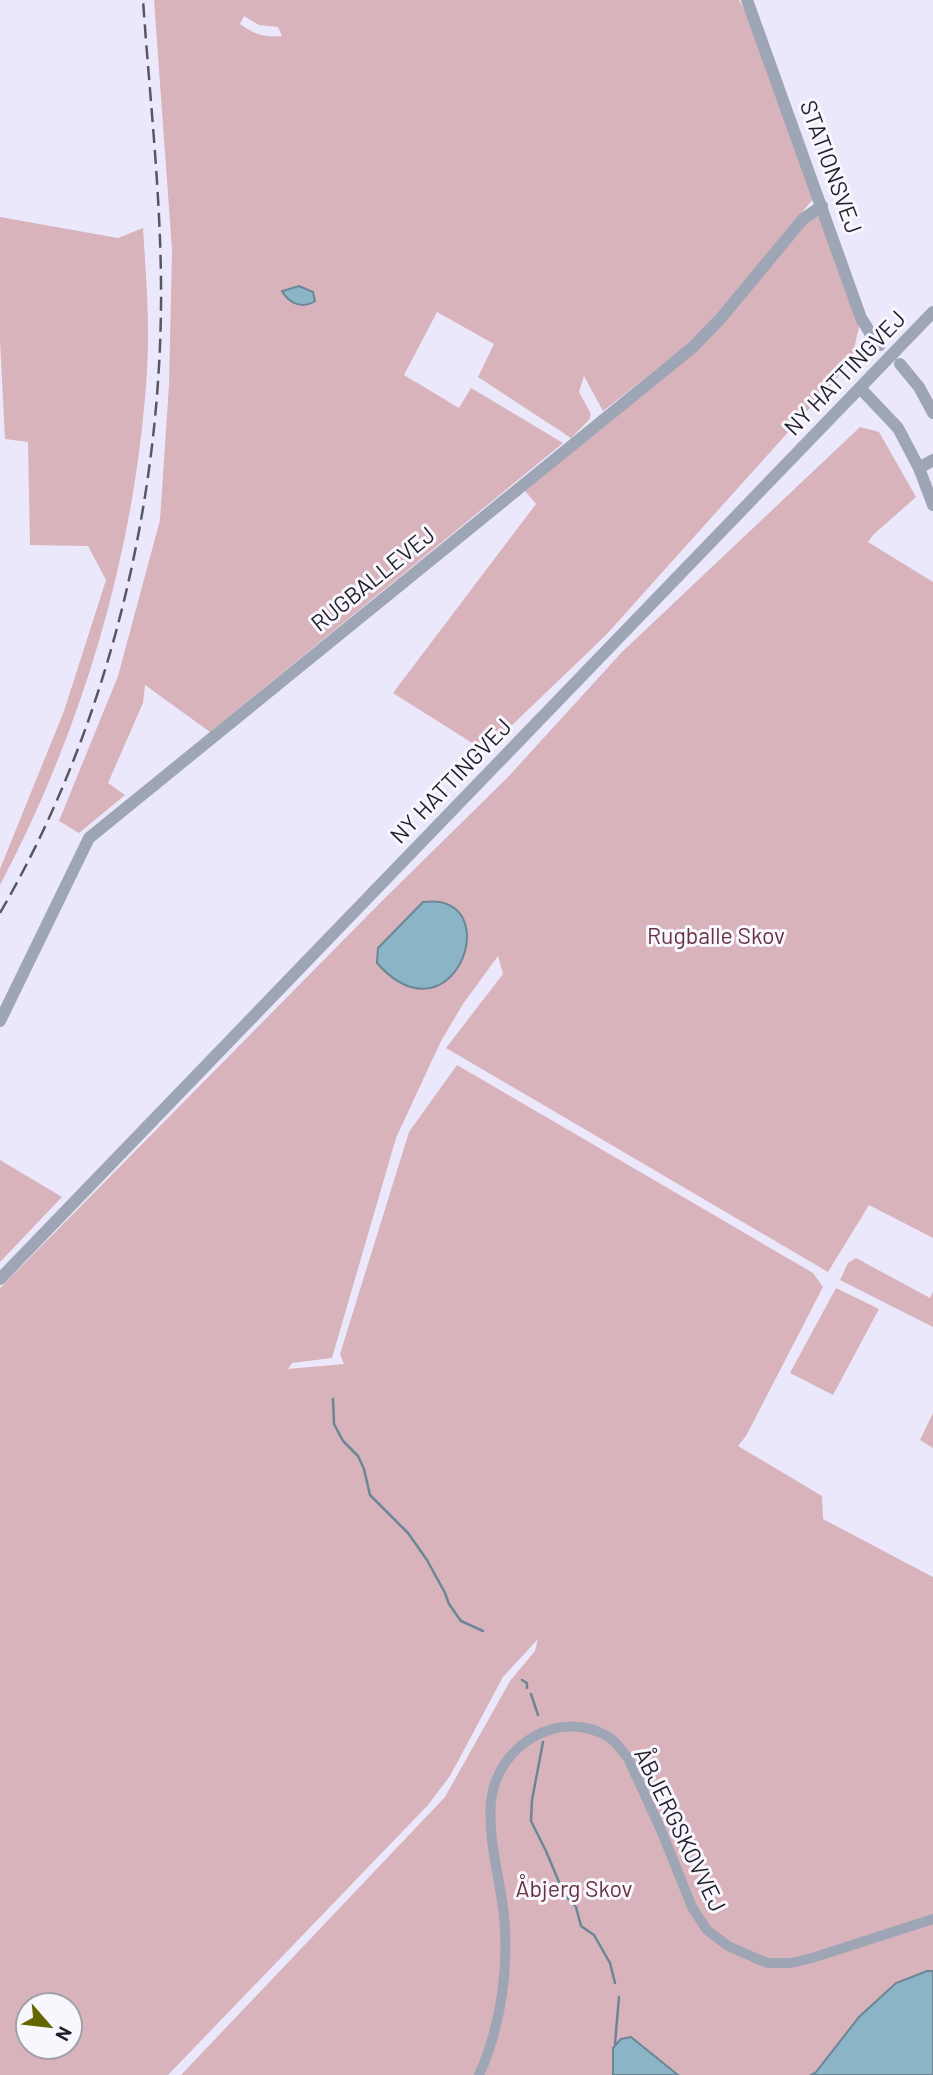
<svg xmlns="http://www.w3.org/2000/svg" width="933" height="2075" font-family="Barlow,sans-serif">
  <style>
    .green { fill: #d8b3bb; fill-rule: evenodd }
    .water { fill: #8bb4c6; stroke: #6b8797; stroke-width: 2 }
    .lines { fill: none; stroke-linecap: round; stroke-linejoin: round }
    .stream { stroke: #6b8797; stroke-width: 2.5 }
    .minor { stroke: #9ea6b5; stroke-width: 10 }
    .tertiary { stroke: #9ea6b5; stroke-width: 12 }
    .rail { stroke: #595664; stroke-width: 2.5; stroke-dasharray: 14 7; stroke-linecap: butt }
    .labels { text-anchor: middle; stroke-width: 6; stroke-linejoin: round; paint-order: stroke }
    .street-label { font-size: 23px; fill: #201e29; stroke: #f9f7fe }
    .park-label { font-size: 23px; fill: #693240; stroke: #f9f7fe }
  </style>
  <rect width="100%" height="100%" fill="#ece8fb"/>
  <!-- green -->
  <g class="green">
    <path d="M154,0H739L750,19L814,198L697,337L603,411L584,376L579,392L591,414L589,420L571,438L478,377L494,344L437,312L404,375L459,408L471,388L563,443L210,732L145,685L143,703L108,783L125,795L79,833L59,821L118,676L160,520L169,385L172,250ZM244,16L259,25L278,27L282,36C266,38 253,34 240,24Z"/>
    <path d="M818,216L824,219L859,327L851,362L606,635L485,751L393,693L536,504L525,491L699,346L811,217Z"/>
    <path d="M0,217L118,238L143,228C146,276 150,323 147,371C136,549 83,728 0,885V869L64,711L106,580L88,546L30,545L28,442L5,439L0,341Z"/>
    <path d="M860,427L879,432L916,497L873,535L868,542L933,582V1238L869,1205L828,1272L446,1048L503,974L498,956L463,1004L441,1041L396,1138L332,1358L292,1363L288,1369L344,1364L340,1354L409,1132L457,1065L813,1273L823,1287L746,1436L738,1446L822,1496L823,1519L933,1577V1971H927L811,2075H678L658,2061L613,2048V2075H181L445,1797L510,1681L535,1651L538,1639L503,1677L450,1776L428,1805L168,2075H0V1288L383,900L508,777L622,652ZM28,2005H70V2047H28Z"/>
    <path d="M0,1160L62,1197L0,1262Z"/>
    <path d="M856,1258L930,1298L933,1292V1327L840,1280L848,1263Z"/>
    <path d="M836,1288L879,1309L833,1395L790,1373Z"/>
    <path d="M933,1413V1448L920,1440Z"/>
  </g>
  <!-- water -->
  <g class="water">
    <path d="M299,286L313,292L315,301C303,309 289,304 282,291Z"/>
    <path d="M423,902C428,902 435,901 440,902C502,915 447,1042 377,963L378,948Z"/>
    <path d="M927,1971H933V2075H811L816,2072L859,2017L896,1983Z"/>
    <path d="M631,2037L678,2075H613V2048L621,2039Z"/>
  </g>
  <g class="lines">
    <!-- stream -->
    <g class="stream">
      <path d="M333,1399L334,1424L343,1441L358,1456L364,1469L370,1495L408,1533L427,1560L445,1593L449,1604L461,1621L483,1631"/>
      <path d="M522,1680L527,1683V1688"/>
      <path d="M531,1694L538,1715"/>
      <path d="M543,1742L532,1800L531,1821L546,1851L564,1894L576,1907L581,1926L594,1935L610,1963L615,1983"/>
      <path d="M615,2044L619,1997"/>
    </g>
    <!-- minor -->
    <path class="minor" d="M479,2075C502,2024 510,1962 503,1907C498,1872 488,1837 491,1801C497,1745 561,1706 610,1738C617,1743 623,1752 628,1758L661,1830L692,1907L707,1930L728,1946L767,1963H791L812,1958L933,1919"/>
    <!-- tertiary -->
    <g class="tertiary">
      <path d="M747,0L861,318L872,336L880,345"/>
      <path d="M900,364L919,387L933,413"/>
      <path d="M860,388L898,428L919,468L933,505"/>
      <path d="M919,468L933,460"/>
      <path d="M0,1021L89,838L693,347L720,319L803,219L822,206"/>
      <path d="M0,1279L933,312"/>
    </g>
    <!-- rail -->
    <path class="rail" d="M0,913C105,732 159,515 161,306C162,204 150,102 143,0"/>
  </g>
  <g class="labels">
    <!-- street labels -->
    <g class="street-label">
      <text transform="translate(831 167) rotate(70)" y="8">STATIONSVEJ</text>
      <text transform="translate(845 373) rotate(-46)" y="8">NY HATTINGVEJ</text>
      <text transform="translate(373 579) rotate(-39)" y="8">RUGBALLEVEJ</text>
      <text transform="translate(451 781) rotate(-46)" y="8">NY HATTINGVEJ</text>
      <text transform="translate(680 1830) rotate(64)" y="8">ÅBJERGSKOVVEJ</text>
    </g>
    <!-- park labels -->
    <g class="park-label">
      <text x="716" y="944">Rugballe Skov</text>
      <text x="574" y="1897">Åbjerg Skov</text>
    </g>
  </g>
  <!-- north arrow -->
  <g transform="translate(49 2026) rotate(118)"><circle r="33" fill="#f9f7fe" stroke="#a2a0a9" stroke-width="2"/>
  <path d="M0-5L12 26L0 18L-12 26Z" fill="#666600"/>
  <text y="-10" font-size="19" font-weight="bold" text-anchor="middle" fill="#201e29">N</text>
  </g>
</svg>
